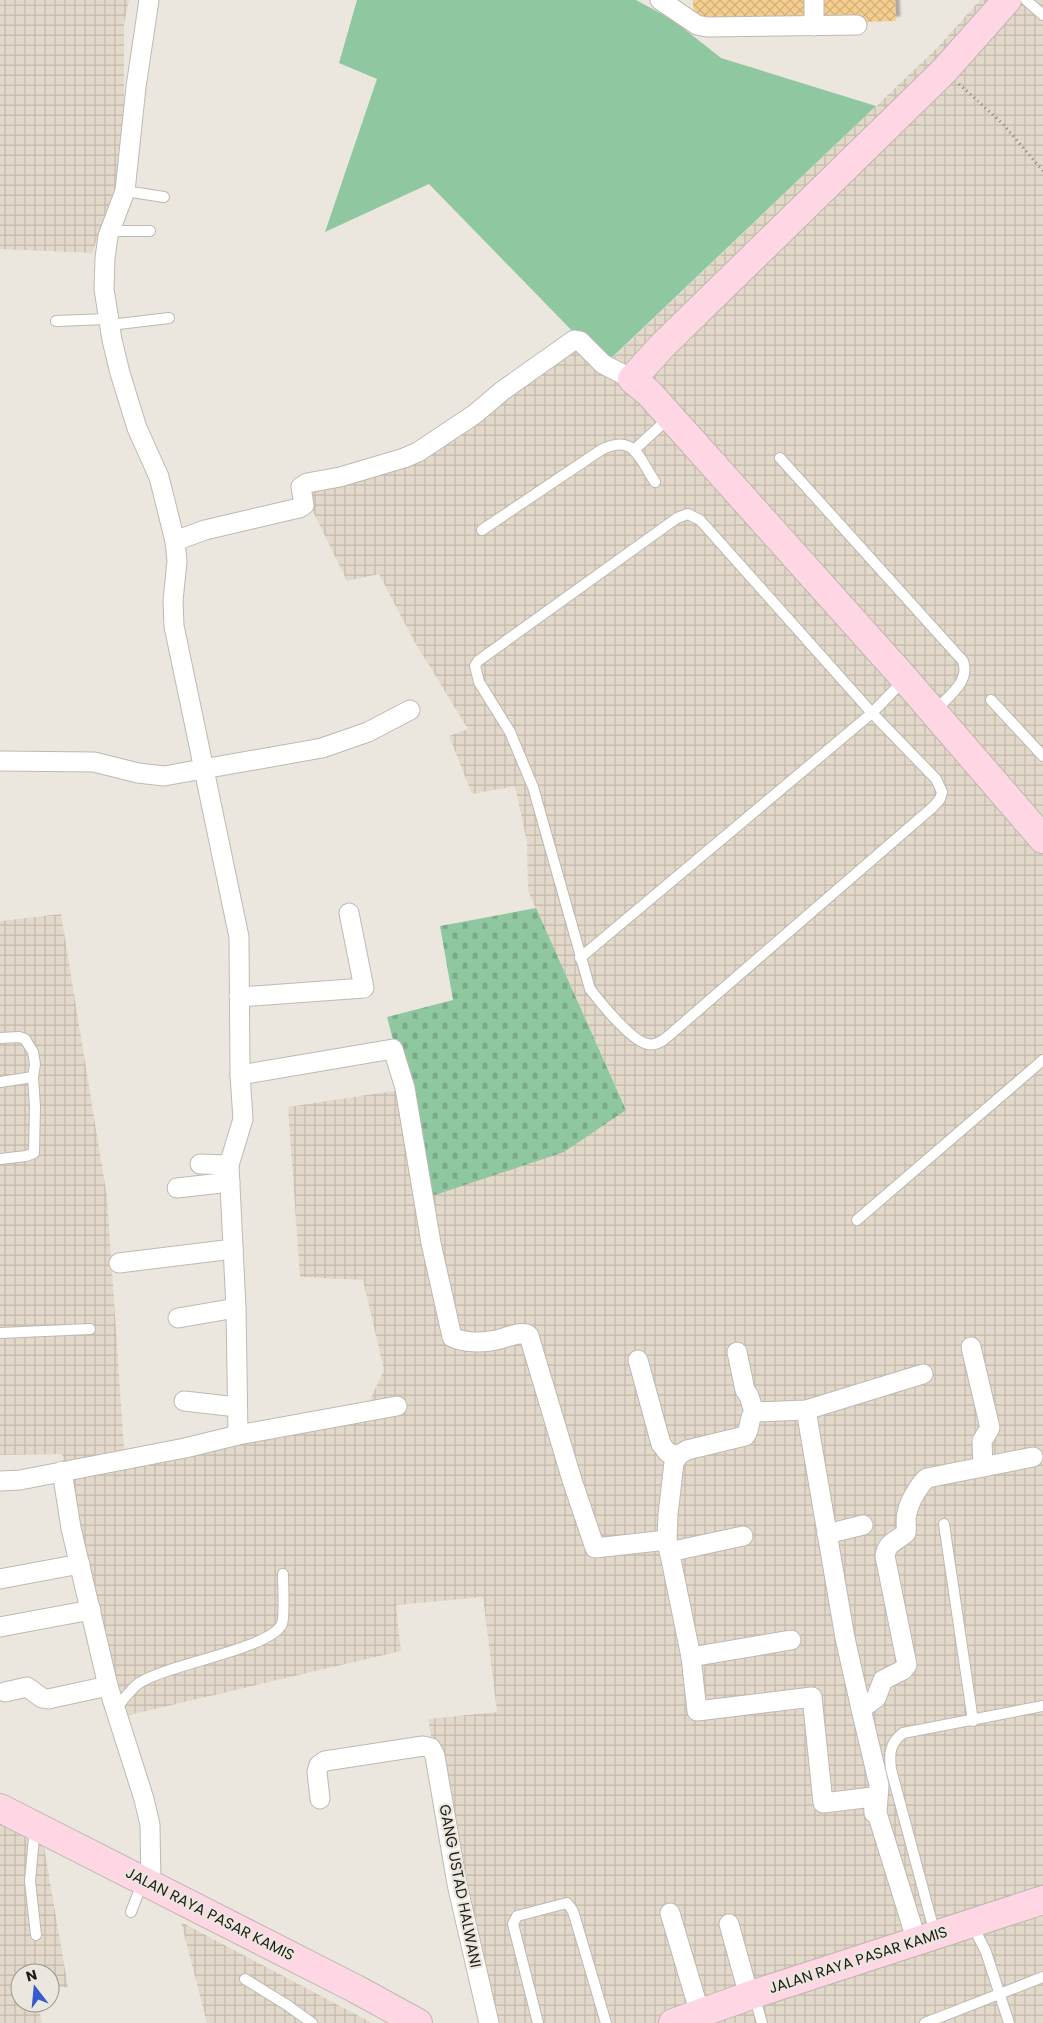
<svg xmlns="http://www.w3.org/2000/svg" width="1043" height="2023" font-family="Poppins,sans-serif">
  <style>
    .industrial { fill: url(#industrial-grid) }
    .grass { fill: #8fc7a1 }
    .cemetery { fill: url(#cemetery-stones) }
    .building { fill: url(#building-cross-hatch); filter: url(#shadow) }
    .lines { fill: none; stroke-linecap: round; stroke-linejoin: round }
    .lane-casing { stroke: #beb9b1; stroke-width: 12 }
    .street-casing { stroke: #beb9b1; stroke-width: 21 }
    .secondary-casing { stroke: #beb9b1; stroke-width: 30 }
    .path { stroke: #85817b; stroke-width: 3; stroke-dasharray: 1 4; stroke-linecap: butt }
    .lane { stroke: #fff; stroke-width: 10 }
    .street { stroke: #fff; stroke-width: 19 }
    .secondary { stroke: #ffd7e4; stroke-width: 28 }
    .labels { text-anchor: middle; stroke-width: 4.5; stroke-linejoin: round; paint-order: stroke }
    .street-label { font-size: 15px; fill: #1f1d1a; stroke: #ece7de }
  </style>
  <defs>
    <pattern id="industrial-grid" width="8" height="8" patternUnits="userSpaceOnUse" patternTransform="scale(1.25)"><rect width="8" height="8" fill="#e3d9ca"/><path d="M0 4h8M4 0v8" fill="none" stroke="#c2baad"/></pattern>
    <pattern id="cemetery-stones" width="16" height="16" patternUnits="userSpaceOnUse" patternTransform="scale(1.25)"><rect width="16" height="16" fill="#8fc7a1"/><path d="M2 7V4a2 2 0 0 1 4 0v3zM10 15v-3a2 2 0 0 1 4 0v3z" fill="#7baa8a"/></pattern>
    <pattern id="building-cross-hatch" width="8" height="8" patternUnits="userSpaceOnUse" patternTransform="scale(1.25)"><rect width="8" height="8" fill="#f5cd8e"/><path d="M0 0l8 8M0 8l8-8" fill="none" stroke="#d2b07a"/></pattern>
    <filter id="shadow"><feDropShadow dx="4.5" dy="-4.5" stdDeviation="1" flood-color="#0004"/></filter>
  </defs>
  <rect width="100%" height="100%" fill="#ece7de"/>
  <!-- industrial -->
  <g class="industrial">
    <path d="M0,0H129L124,24V163L92,253L0,249Z"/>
    <path d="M980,0H1043V2023H484L428,1719L497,1712L483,1597L396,1605L401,1651L125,1716L62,1454L0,1455V921L61,914L107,1197L124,1449L206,1450L362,1417L384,1370L363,1280L300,1277L288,1107L406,1089L626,1109L528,891L527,842L515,786L472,794L449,736L468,729L413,639L379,574L347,581L300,485L408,462L580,339L603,367L938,47Z"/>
    <path d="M0,1820L43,1841L68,1987L50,1989V1973H20V2003H38L42,2023H0Z"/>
    <path d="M181,1922L372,2023H207Z"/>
  </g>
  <!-- grass -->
  <path class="grass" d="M357,0H636L673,20L721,58L876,106L602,367L580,339L429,184L325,232L377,79L339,63Z"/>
  <!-- cemetery -->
  <path class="cemetery" d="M536,908L626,1110L564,1152L426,1198L406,1089L387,1017L453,1000L440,926Z"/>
  <!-- building -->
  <g class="building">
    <path d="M693,0H810V24L694,19Z"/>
    <path d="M817,0H895L896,21L817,23Z"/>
  </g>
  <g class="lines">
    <defs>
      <g id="lane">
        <path d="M1026,0L1043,15"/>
        <path d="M125,191L164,197"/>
        <path d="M110,231H150"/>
        <path d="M56,321L108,319"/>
        <path d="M110,325L169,318"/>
        <path d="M634,450L670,417"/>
        <path d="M780,458L963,661C971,682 946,698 934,712"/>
        <path d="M688,514L700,520L872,713L936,779L942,792L940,799L933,807L666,1038C661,1042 655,1046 648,1044C632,1042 600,1002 590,989L533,787L510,732L479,682L475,666L478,661L677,518Z"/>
        <path d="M482,530L601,450C634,433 639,458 655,482"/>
        <path d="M991,700L1043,756"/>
        <path d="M580,958L872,713L904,680"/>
        <path d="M0,1038L19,1037L25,1039L33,1052L35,1064L33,1077L35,1107L34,1153L26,1156L0,1159"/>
        <path d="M0,1082L33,1077"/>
        <path d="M857,1220L1043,1060"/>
        <path d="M0,1333L90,1329"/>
        <path d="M944,1524L973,1721"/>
        <path d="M116,1708C123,1700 131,1689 139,1683C168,1664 270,1649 282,1624C285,1616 283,1585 283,1574"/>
        <path d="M35,1827L30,1881L36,1935"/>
        <path d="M131,1912L143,1881"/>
        <path d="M972,1924L986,1952L1009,2023"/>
        <path d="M935,1934L891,1769C889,1753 890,1743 903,1733L1043,1706"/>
        <path d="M245,1979L287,2005L312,2023"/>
        <path d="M754,1995L762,2023"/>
        <path d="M538,2023L513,1924L517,1916L567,1903L573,1911L606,2023"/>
        <path d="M925,2023L1043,1977"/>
      </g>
      <g id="street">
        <path d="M149,0L136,87L125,191L108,236L105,258L104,289L112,340L120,373L137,428L159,477L175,541L177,561L173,601L174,626L239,937L240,1075L243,1119L229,1165L236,1308L238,1435L397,1406"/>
        <path d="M660,0L697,25L707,27L857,25"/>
        <path d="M814,0V26"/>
        <path d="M175,541L205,530L299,508L304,505L301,487L307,483L340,477L404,458L418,452L475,414L502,391L574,340L580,341L603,364L632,379"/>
        <path d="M0,761L94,762L138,773L164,776L322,748L368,732L410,710"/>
        <path d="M239,997L364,988L349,913"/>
        <path d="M240,1075L393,1049L405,1088L431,1243L452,1337C464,1343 483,1343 496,1340C506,1338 516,1332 527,1334L529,1336L572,1480L595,1548L667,1540"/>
        <path d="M200,1164L229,1165"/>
        <path d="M177,1188L230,1182"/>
        <path d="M119,1263L233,1249"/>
        <path d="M178,1318L236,1308"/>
        <path d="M971,1347L990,1428L982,1441L983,1467"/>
        <path d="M737,1352L745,1390L749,1396L754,1412"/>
        <path d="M638,1360L661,1444L668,1453L679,1455"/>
        <path d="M184,1401L237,1407"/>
        <path d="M806,1410L845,1638L861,1709"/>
        <path d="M62,1471L71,1528L108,1686L144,1799L150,1825L151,1885"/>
        <path d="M0,1481L20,1480L185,1448L238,1435"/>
        <path d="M827,1534L863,1525"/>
        <path d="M669,1552L743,1536"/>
        <path d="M0,1579L80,1564"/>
        <path d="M0,1627L91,1610"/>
        <path d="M791,1640L691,1657L667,1540L668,1515L674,1462L679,1455L687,1450L745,1436C751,1429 748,1419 754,1412L806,1410L923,1374"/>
        <path d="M691,1657L697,1711L812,1697L823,1803L873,1797L874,1813"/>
        <path d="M5,1692L27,1687L42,1698L48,1699L108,1686"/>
        <path d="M320,1799L317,1772L319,1765L325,1761L423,1746L431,1748L435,1756L457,1884L489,2023"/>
        <path d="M670,1913L700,2014"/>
        <path d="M729,1924L749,1996"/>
        <path d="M917,1942L877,1813L879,1785L861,1709L876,1698L883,1680L903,1670L907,1665L885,1556C887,1542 897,1541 906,1533C907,1526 905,1519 907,1513C909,1502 919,1485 927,1478L1033,1457"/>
      </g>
      <g id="secondary">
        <path d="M1007,0L944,71L662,346L632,379L649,393L905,679L1043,839"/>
        <path d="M0,1808L356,1989L418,2023"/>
        <path d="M673,2023L754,1994L1043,1900"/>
      </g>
    </defs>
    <!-- lane casing -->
    <use href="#lane" class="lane-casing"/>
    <!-- street casing -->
    <use href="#street" class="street-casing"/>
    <!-- secondary casing -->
    <use href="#secondary" class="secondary-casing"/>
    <!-- path -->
    <path class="path" d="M959,84L1003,124L1043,171"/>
    <!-- lane -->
    <use href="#lane" class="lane"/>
    <!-- street -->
    <use href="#street" class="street"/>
    <!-- secondary -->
    <use href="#secondary" class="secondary"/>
  </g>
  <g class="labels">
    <!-- street labels -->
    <g class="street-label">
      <text transform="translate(460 1886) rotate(79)" y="5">GANG USTAD HALWANI</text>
      <text transform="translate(210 1914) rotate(27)" y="5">JALAN RAYA PASAR KAMIS</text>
      <text transform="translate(858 1960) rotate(-18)" y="5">JALAN RAYA PASAR KAMIS</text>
    </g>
  </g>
  <!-- north arrow -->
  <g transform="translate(35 1988) rotate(344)"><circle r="24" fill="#ece7de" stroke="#9a9690"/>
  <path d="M0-4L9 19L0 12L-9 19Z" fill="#355aca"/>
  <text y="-8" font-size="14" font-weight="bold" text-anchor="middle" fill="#1f1d1a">N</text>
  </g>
</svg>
